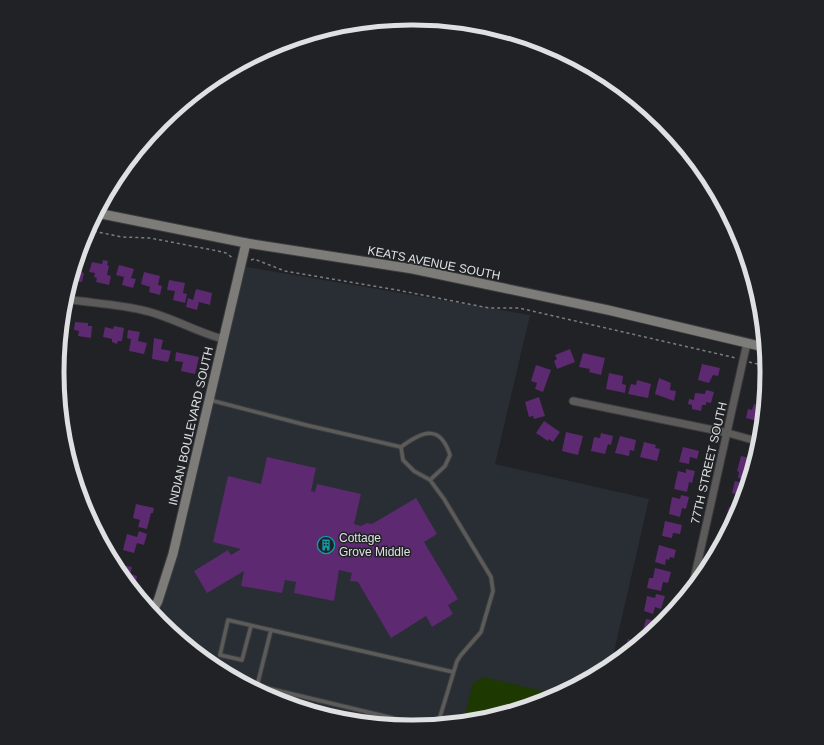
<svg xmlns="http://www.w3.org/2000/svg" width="824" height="745" font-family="Arial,sans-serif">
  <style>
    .built { fill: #292e35 }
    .green { fill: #1d3800 }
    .building { fill: #5d2970 }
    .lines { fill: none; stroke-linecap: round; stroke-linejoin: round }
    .lane-casing { stroke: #3b3d3f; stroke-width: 5.5 }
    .street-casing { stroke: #3b3d3f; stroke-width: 9 }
    .secondary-casing { stroke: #3b3d3f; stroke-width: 11 }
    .path { stroke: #7c7d80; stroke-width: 1.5; stroke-dasharray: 3 3; stroke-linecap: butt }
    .lane { stroke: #5c5b5a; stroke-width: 3.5 }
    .street { stroke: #5c5b5a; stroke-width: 7 }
    .secondary { stroke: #7d7c79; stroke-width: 9 }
    .labels { text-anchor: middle; stroke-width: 3; stroke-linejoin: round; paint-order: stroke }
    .street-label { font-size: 12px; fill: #dfe0e2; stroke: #202225 }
    .poi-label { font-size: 12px; fill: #dfe0e2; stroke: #202225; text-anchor: start }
    .rim { fill: none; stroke: #dfe0e2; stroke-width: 5 }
  </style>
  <rect width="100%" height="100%" fill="#202225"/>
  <!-- built -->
  <path class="built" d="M241,266L530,315L495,464L649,499L611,665L547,700L481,720L412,727L343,720L276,700L215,667L161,623L152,612L158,601Z"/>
  <!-- green -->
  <path class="green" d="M484,677L547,692L545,701L481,720L463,722L473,683Z"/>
  <!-- building -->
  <g class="building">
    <path d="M103,260L108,261L107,265L109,266L107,275L111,276L109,285L96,282L97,278L94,277L95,273L89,272L92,262L102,264Z"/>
    <path d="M77,262L83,263L81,272L84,273L82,282L71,280Z"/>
    <path d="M119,265L134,269L131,278L136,279L133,288L122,285L124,277L116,275Z"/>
    <path d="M144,272L160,276L158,285L162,286L160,295L149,292L150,287L141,284Z"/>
    <path d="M169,280L185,283L183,293L187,294L185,303L173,300L175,291L167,290Z"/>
    <path d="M196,289L212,293L210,305L199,302L197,310L186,307L188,298L193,300Z"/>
    <path d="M75,322L88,323V326H92L91,338L78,336L79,331L74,330Z"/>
    <path d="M114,326L124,328L122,341H118L117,344L112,342V339L103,337L105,327L113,329Z"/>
    <path d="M128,330L140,332L138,341L147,343L144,354L129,351L131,339L127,338Z"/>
    <path d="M154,338L163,340L161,349L171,351L168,362L152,359Z"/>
    <path d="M570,349L575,362L557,369L554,361L557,359L555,355Z"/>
    <path d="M176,352L199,357L195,374L181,371L183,362L175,361Z"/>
    <path d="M583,353L605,358L601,375L589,372L590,369L579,367Z"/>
    <path d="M702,364L720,368L718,376L713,375L709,383L698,380Z"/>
    <path d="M536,365L551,370L543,392L535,389L537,383L531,381Z"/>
    <path d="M609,373L623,376L622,384L626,385L625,393L606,389Z"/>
    <path d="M659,378L671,383L670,390L676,391L674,401L655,394Z"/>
    <path d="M637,380L651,384L648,398L628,394L631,384L636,385Z"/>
    <path d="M706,390L714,392L711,403L706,402V405H702L701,411L692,409V405L688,404L689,399L694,400L695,393L705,394Z"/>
    <path d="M539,397L545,416L534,419L533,416L529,417L525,402Z"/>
    <path d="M754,404L763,406L762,418L758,417L757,421L746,418L748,409L752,410Z"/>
    <path d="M544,421L560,432L553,442L549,439L548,441L536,433Z"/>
    <path d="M566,432L583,436L578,455L562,451Z"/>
    <path d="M601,433L613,436L611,445L608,444L605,454L591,451L594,437L600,438Z"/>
    <path d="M620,436L636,440L634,451L630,450L629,456L615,453Z"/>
    <path d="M644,442L656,445L655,448L660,449L657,461L640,457Z"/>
    <path d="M683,447L699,451L697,459L690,457L689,464L679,462Z"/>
    <path d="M741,456L749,458L748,462L753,463L748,480L738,478L739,472L737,471Z"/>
    <path d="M267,457L316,468L311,491L315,492L317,484L361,494L354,524L361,526L367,523L372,524L416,498L437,534L424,542L458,599L448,605L453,614L432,627L426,616L391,638L358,582L350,581L352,573L339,570L334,601L294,593L296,582L285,580L282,593L241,586L244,571L207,593L194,571L228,550L231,555L241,549L213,542L228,476L261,484Z"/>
    <path d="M686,469L695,471L692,483L689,482L687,492L674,489L678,471L686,473Z"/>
    <path d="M735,481L743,483L742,487L746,488L741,504H737L738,498H735L736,494L732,493Z"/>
    <path d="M681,495L689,497L686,509L682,508L680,517L669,514L672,497L680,499Z"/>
    <path d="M136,504L154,508L153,513H151L147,529L138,527L140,520L133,518Z"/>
    <path d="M729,507L737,509L732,522L725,520Z"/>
    <path d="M665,521L682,525L680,534L673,533L672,538L662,536Z"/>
    <path d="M723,530L727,531L721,542H720Z"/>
    <path d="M139,531L147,534L144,545L137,543L134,553L123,550L127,534L137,537Z"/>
    <path d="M659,545L676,550L674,558L670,557L669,560L666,559L665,565L655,562Z"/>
    <path d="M122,565L132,567L130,574L137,576L135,587L131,586L120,573Z"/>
    <path d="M655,568L671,572L668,583L663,582L661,591L647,588L649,578H653Z"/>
    <path d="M656,594L665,596L661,609L655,607L653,614L644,611L647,596L655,598Z"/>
    <path d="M646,619L656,621L654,628L656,629L647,636L642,634Z"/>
    <path d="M628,639L640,642L632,648L626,647Z"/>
  </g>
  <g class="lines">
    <defs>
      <g id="lane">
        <path d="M210,400L306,425L401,447"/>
        <path d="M430,480L445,466L450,455C440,424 423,431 401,447L403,460L414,471L430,480L444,499L491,577L493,591L481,632L461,655L457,661L439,720L433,725"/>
        <path d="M251,626L242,660L220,655L228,620L271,630"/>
        <path d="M242,682L426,726"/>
        <path d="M257,686L271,630L453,672"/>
      </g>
      <g id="street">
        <path d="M66,299C91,303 117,304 142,310C170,316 196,332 223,339"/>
        <path d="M573,401L728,433L760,442"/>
        <path d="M692,588L747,343"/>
      </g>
      <g id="secondary">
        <path d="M97,213L246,243L413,269L608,310L764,347"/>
        <path d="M152,612L158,601L173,554L246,243"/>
      </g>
    </defs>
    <!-- lane casing -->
    <use href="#lane" class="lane-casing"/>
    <!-- street casing -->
    <use href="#street" class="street-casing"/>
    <!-- secondary casing -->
    <use href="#secondary" class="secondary-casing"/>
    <!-- path -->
    <g class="path">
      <path d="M88,230L122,237L150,238L218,251L226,253L234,259"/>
      <path d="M251,260L254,259L285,271L397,290L489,308H519L736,358"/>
      <path d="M749,362L766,366"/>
    </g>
    <!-- lane -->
    <use href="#lane" class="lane"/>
    <!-- street -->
    <use href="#street" class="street"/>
    <!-- secondary -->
    <use href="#secondary" class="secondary"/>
  </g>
  <!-- icons -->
  <defs>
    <symbol id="building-ring" viewBox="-11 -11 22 22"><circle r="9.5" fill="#202225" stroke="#0f9aa8" stroke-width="1.5"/><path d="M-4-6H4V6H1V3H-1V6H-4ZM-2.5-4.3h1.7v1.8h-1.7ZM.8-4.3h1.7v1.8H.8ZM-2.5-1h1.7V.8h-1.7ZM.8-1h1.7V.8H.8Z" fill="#0f9aa8"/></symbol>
  </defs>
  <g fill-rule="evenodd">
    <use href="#building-ring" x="316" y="535" width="20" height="20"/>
  </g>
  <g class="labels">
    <!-- street labels -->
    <g class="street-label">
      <text transform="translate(434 263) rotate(11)" y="4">KEATS AVENUE SOUTH</text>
      <text transform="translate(191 426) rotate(-77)" y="4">INDIAN BOULEVARD SOUTH</text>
      <text transform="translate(709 463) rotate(-77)" y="4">77TH STREET SOUTH</text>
    </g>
    <!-- poi labels -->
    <g class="poi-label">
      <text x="339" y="542">Cottage<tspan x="339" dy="14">Grove Middle</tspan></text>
    </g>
  </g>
  <!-- crop -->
  <path d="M0 0H824V745H0ZM411 25H413A347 347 0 0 1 760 372V373A347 347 0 0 1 413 720H411A347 347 0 0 1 64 373V372A347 347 0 0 1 411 25Z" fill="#202225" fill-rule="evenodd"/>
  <path class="rim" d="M411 25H413A347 347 0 0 1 760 372V373A347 347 0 0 1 413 720H411A347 347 0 0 1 64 373V372A347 347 0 0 1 411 25Z"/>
</svg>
